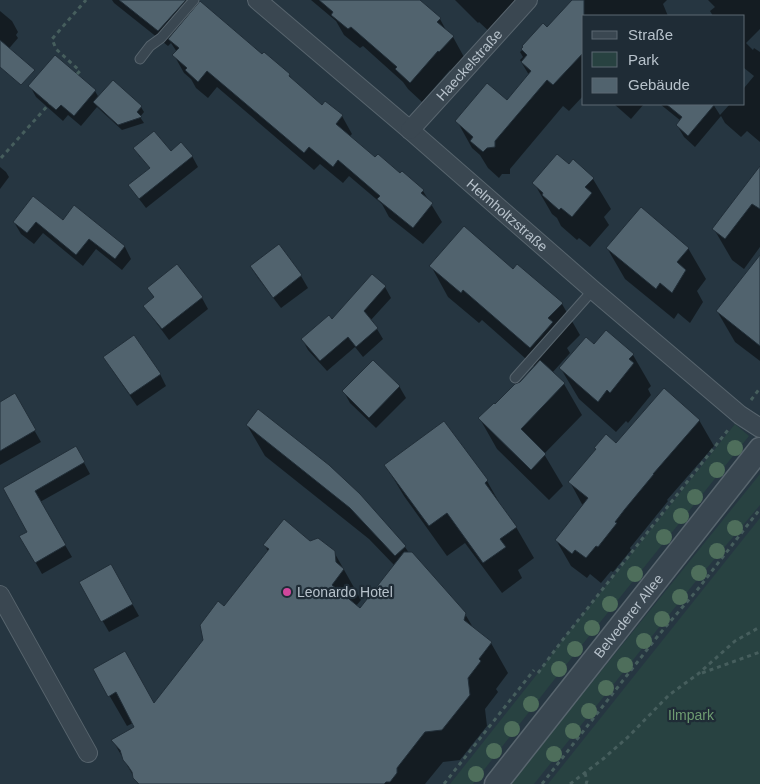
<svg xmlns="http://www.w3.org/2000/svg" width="760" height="784" font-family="Arial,sans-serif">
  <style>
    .green { fill: #284241 }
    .shadow { fill: #0007 }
    .building { fill: #51636e; stroke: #212e38 }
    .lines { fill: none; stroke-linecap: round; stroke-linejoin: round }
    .service-casing { stroke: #58656e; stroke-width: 11 }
    .minor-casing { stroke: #58656e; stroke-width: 20 }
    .tertiary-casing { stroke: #58656e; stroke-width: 25 }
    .path { stroke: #465e5d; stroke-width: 3; stroke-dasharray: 4 4; stroke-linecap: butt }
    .service { stroke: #3a4751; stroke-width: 9 }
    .minor { stroke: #3a4751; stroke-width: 18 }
    .tertiary { stroke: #3a4751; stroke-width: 22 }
    .tree { fill: #4e6e5b }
    .hotel-dot { fill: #d1479c; stroke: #1f2c36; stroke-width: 2 }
    .labels { text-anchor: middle; stroke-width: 4.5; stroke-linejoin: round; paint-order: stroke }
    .street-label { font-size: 14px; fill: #b7c2cb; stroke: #1f2c36 }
    .poi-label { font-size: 14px; fill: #b7c2cb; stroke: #1f2c36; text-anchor: start }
    .park-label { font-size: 14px; fill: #6e9c71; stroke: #1f2c36 }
  </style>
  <rect width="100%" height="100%" fill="#263641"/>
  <!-- green -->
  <g class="green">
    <path d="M735,424L749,436L550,685L473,784H450L538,673L561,642Z"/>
    <path d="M760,474V505L696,581L534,784H510Z"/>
    <path d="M760,518V784H548Z"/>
  </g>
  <!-- shadow -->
  <g class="shadow">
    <path d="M112,0H194L197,6L289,75L292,80L322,106L326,103L342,116L352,134L349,137L375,159L423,191L442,222L423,244L389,217L382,204L349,176L343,183L320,164L314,170L217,87L208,98L196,88L191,79L184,73L174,55L177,52L171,43L168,46L114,3Z"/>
    <path d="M311,0H405L440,19L447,32L453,37L464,57L451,72L450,70L422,102L408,89L403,82L363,46L360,48L344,35L336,21Z"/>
    <path d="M455,0H527L494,36L479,22L478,23Z"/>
    <path d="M583,0H667L663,4L668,16H584V95L569,111L563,106L510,169V174H502L499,178L488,168L480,155L472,148L457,121L507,102L529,75L520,60L523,57L520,52L547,28Z"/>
    <path d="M708,0H760V29L746,43L753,50L754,48L760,52V142L747,131L741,137L725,123L721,116L695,147L684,137L677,125L681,121L660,104H713L720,115L730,104H744V88L754,76L744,68V16H713L710,11L715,7Z"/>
    <path d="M0,11L12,21L18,32L16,35L18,38L0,59Z"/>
    <path d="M30,86L95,91L99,98L141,107L144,112L140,117L144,123L122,130L97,107L81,126L68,115L63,121L36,97Z"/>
    <path d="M614,104H644L631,119Z"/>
    <path d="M135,149L192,156L198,167L146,208L136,195L155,172L142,157H140Z"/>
    <path d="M0,167L6,172L9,177L0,189Z"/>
    <path d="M593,179L611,209L604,217L609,225L590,247L579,238L577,240L561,226L557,218L552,214L534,183Z"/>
    <path d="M760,181V247L744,269L732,260L714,229Z"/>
    <path d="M75,207L125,247L131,259L122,270L96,249L83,266L43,233L34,244L21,234L14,222H63Z"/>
    <path d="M278,246L301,276L308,288L281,308L258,278L251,267Z"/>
    <path d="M607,248H688L706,279L697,291L703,302L690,323L678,313L674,319L625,279Z"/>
    <path d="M431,266L513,271L518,266L562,304L580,335L567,348L570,353L552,373L564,384L582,415L544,454L563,486L549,500L497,449L480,419L495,406L520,383L535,367L482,320L479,323L448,297Z"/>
    <path d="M760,269V361L735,342L717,311Z"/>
    <path d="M385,287L391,298L370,321L377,329L383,339L363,357L355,347L327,371L308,350L302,339Z"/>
    <path d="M148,288L202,298L208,309L169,340L152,317L145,306L154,298Z"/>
    <path d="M594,346L633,355L651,386L648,389L651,395L628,423L626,421L616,432L579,399L561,369Z"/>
    <path d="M111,368L160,374L166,386L137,406Z"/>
    <path d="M399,386L406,398L376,428L350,403L344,392Z"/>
    <path d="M14,395L41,442L0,465V403Z"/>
    <path d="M699,420L714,446L667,500L668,501L630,548L631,550L613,572L611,571L601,583L590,574L587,578L571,566L556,540L583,506L570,482L616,444Z"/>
    <path d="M247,425L359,495L405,547L409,553L465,614L474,629L491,643L508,673L496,689L498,692L485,709L487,726L460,760L443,762L425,784H138L113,741L135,728L133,723L127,726L94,669L154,705L205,640L224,607L268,552L265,545L310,542L334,552L361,600L356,606L361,610L395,566L369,539L265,456Z"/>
    <path d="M76,448L90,474L40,502L72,557L42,574L21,537L29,532L4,488Z"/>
    <path d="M386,466L487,481L504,511L516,527L534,558L518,570L522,578L502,593L465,543L447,556L404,496Z"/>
    <path d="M111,566L139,616L109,632L80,582Z"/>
  </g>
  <!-- building -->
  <g class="building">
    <path d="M119,0H186L158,31Z"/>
    <path d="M319,0H420L441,18L437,22L454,36L439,52L438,51L410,83L395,69L397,67L351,27L348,29L331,15L333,12Z"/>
    <path d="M572,0H584V52L553,85L547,80L495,141V147L487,148L483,152L470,141L473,137L455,121L487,83L507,100L531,71L521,62L527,55L521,49L523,47L522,46L543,23L547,27Z"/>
    <path d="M200,1L262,54L264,52L290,74L289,76L322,105L325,101L343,115L336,124L375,157L378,154L400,173L402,171L424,190L421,193L433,203L413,228L377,199L380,196L338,160L333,167L309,147L304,153L207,71L198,82L185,70L187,68L172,55L179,48L168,39Z"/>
    <path d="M0,40L35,70L21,85L0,67Z"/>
    <path d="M55,55L96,90L74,116L61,105L56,110L28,86Z"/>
    <path d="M113,80L142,106L137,112L142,117L118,125L93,102Z"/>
    <path d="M666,104H715L688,136L676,125L682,117Z"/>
    <path d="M154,131L171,151L181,142L193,156L139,199L128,185L150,168L133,148Z"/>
    <path d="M557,154L569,164L573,159L594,178L585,187L592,193L572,217L561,208L559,210L542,195L543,193L532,183Z"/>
    <path d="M760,166V209L752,204L725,239L712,229Z"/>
    <path d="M33,196L63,220L74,205L125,246L115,259L89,239L76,255L36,222L27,233L13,222Z"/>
    <path d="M641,207L689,248L677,262L686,270L672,293L660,283L656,289L606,248Z"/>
    <path d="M464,226L513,269L517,264L563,303L548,318L553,322L530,348L463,290L461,293L429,266Z"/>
    <path d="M279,244L302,275L273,298L250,266Z"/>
    <path d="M760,255V346L716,311Z"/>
    <path d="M177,264L203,297L162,329L143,306L154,297L147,288Z"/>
    <path d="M372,274L386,286L364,311L378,328L356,347L348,337L320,361L301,339L329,315L332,319Z"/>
    <path d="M606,330L634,354L629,359L634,363L610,393L607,390L598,402L559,368L586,337L594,344Z"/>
    <path d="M134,335L161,374L130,395L103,357Z"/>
    <path d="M373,360L400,386L369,418L342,391Z"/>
    <path d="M540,360L565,383L521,429L546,454L531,470L478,418L494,403L495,404L515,384L520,382Z"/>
    <path d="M664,388L700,420L653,474H654L625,509L615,522L617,523L598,547L596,546L586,558L575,550L572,554L555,540L588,498L568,482L596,449L594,448L606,434L616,443Z"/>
    <path d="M15,393L36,430L0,451V402Z"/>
    <path d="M258,409L329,465L360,494L406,546L395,556L350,508L246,425Z"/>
    <path d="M444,421L488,480L485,483L517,527L500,539L506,547L483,563L447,513L429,526L384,465Z"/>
    <path d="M76,446L85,462L35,491L66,545L35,563L19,536L27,532L3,488Z"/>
    <path d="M284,519L310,541L318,538L335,551L336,562L344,569L332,585L360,608L404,552H412L466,613L464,620L492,642L479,659L481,661L468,678L470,695L442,730L425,732L397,768V773L390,782H386L384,784H139L133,778L132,772L128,766L123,760L120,750L111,740L134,727L116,692L108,697L93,669L125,651L154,703L203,640L200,625L218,601L224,606L269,549L263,545Z"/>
    <path d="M111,564L133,604L101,622L79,582Z"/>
  </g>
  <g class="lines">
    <defs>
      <g id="service">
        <path d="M140,59L150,46L161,38L194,0"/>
        <path d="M515,378L593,290"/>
      </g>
      <g id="minor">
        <path id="s1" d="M257,0L410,130L593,290L740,415L760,428"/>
        <path id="s2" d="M410,130L528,0"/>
        <path d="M0,595L88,753"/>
      </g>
      <g id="tertiary">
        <path id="s3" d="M496,784L760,449"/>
      </g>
    </defs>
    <!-- service casing -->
    <use href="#service" class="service-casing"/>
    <!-- minor casing -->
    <use href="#minor" class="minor-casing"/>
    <!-- tertiary casing -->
    <use href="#tertiary" class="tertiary-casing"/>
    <!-- path -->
    <g class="path">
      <path d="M77,74L80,71L56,49L52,39L86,0"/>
      <path d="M1,158L49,104"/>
      <path d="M751,400L760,388"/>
      <path d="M538,673L561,642L728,430"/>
      <path d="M702,673L760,652"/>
      <path d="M585,773L587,781L586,784"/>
      <path d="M444,784L534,670"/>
      <path d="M542,784L657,637L698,589L760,509"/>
      <path d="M570,784L603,759L628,737L669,695L698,674L735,641L760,627"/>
    </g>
    <!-- service -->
    <use href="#service" class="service"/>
    <!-- minor -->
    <use href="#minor" class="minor"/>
    <!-- tertiary -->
    <use href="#tertiary" class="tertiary"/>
  </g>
  <!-- trees -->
  <g class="tree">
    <circle cx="735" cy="448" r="8"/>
    <circle cx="717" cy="470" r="8"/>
    <circle cx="695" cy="497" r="8"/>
    <circle cx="681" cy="516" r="8"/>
    <circle cx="735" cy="528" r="8"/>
    <circle cx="664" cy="537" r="8"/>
    <circle cx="717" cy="551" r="8"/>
    <circle cx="699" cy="573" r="8"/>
    <circle cx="635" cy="574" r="8"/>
    <circle cx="680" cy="597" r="8"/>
    <circle cx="610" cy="604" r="8"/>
    <circle cx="662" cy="619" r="8"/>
    <circle cx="592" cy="628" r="8"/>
    <circle cx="644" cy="641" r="8"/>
    <circle cx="575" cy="649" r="8"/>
    <circle cx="625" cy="665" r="8"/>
    <circle cx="559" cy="669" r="8"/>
    <circle cx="606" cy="688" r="8"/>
    <circle cx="531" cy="704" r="8"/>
    <circle cx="589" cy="711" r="8"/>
    <circle cx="512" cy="729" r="8"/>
    <circle cx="573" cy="731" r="8"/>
    <circle cx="494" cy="751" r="8"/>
    <circle cx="554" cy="754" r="8"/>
    <circle cx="476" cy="774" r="8"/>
  </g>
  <!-- markers -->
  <circle class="hotel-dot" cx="287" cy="592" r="5"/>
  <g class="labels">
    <!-- street labels -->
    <g class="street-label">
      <text dy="5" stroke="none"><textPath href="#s2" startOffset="88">Haeckelstraße</textPath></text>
      <text dy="5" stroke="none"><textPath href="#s1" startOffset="330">Helmholtzstraße</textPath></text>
      <text dy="5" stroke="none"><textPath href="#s3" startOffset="214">Belvederer Allee</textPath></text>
    </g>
    <!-- poi labels -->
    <g class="poi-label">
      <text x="297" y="597">Leonardo Hotel</text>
    </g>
    <!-- park labels -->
    <g class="park-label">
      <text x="691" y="720">Ilmpark</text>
    </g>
  </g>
  <!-- legend -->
  <rect x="582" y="15" width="162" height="90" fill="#1f2c36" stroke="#5c6872"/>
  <rect x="592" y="31" width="25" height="8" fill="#3a4751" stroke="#5c6872"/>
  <text x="628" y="40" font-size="15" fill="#b7c2cb">Straße</text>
  <rect x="592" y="52" width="25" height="15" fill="#284241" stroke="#5c6872"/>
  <text x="628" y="65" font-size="15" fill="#b7c2cb">Park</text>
  <rect x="592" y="78" width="25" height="15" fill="#51636e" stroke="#5c6872"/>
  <text x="628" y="90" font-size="15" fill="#b7c2cb">Gebäude</text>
</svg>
